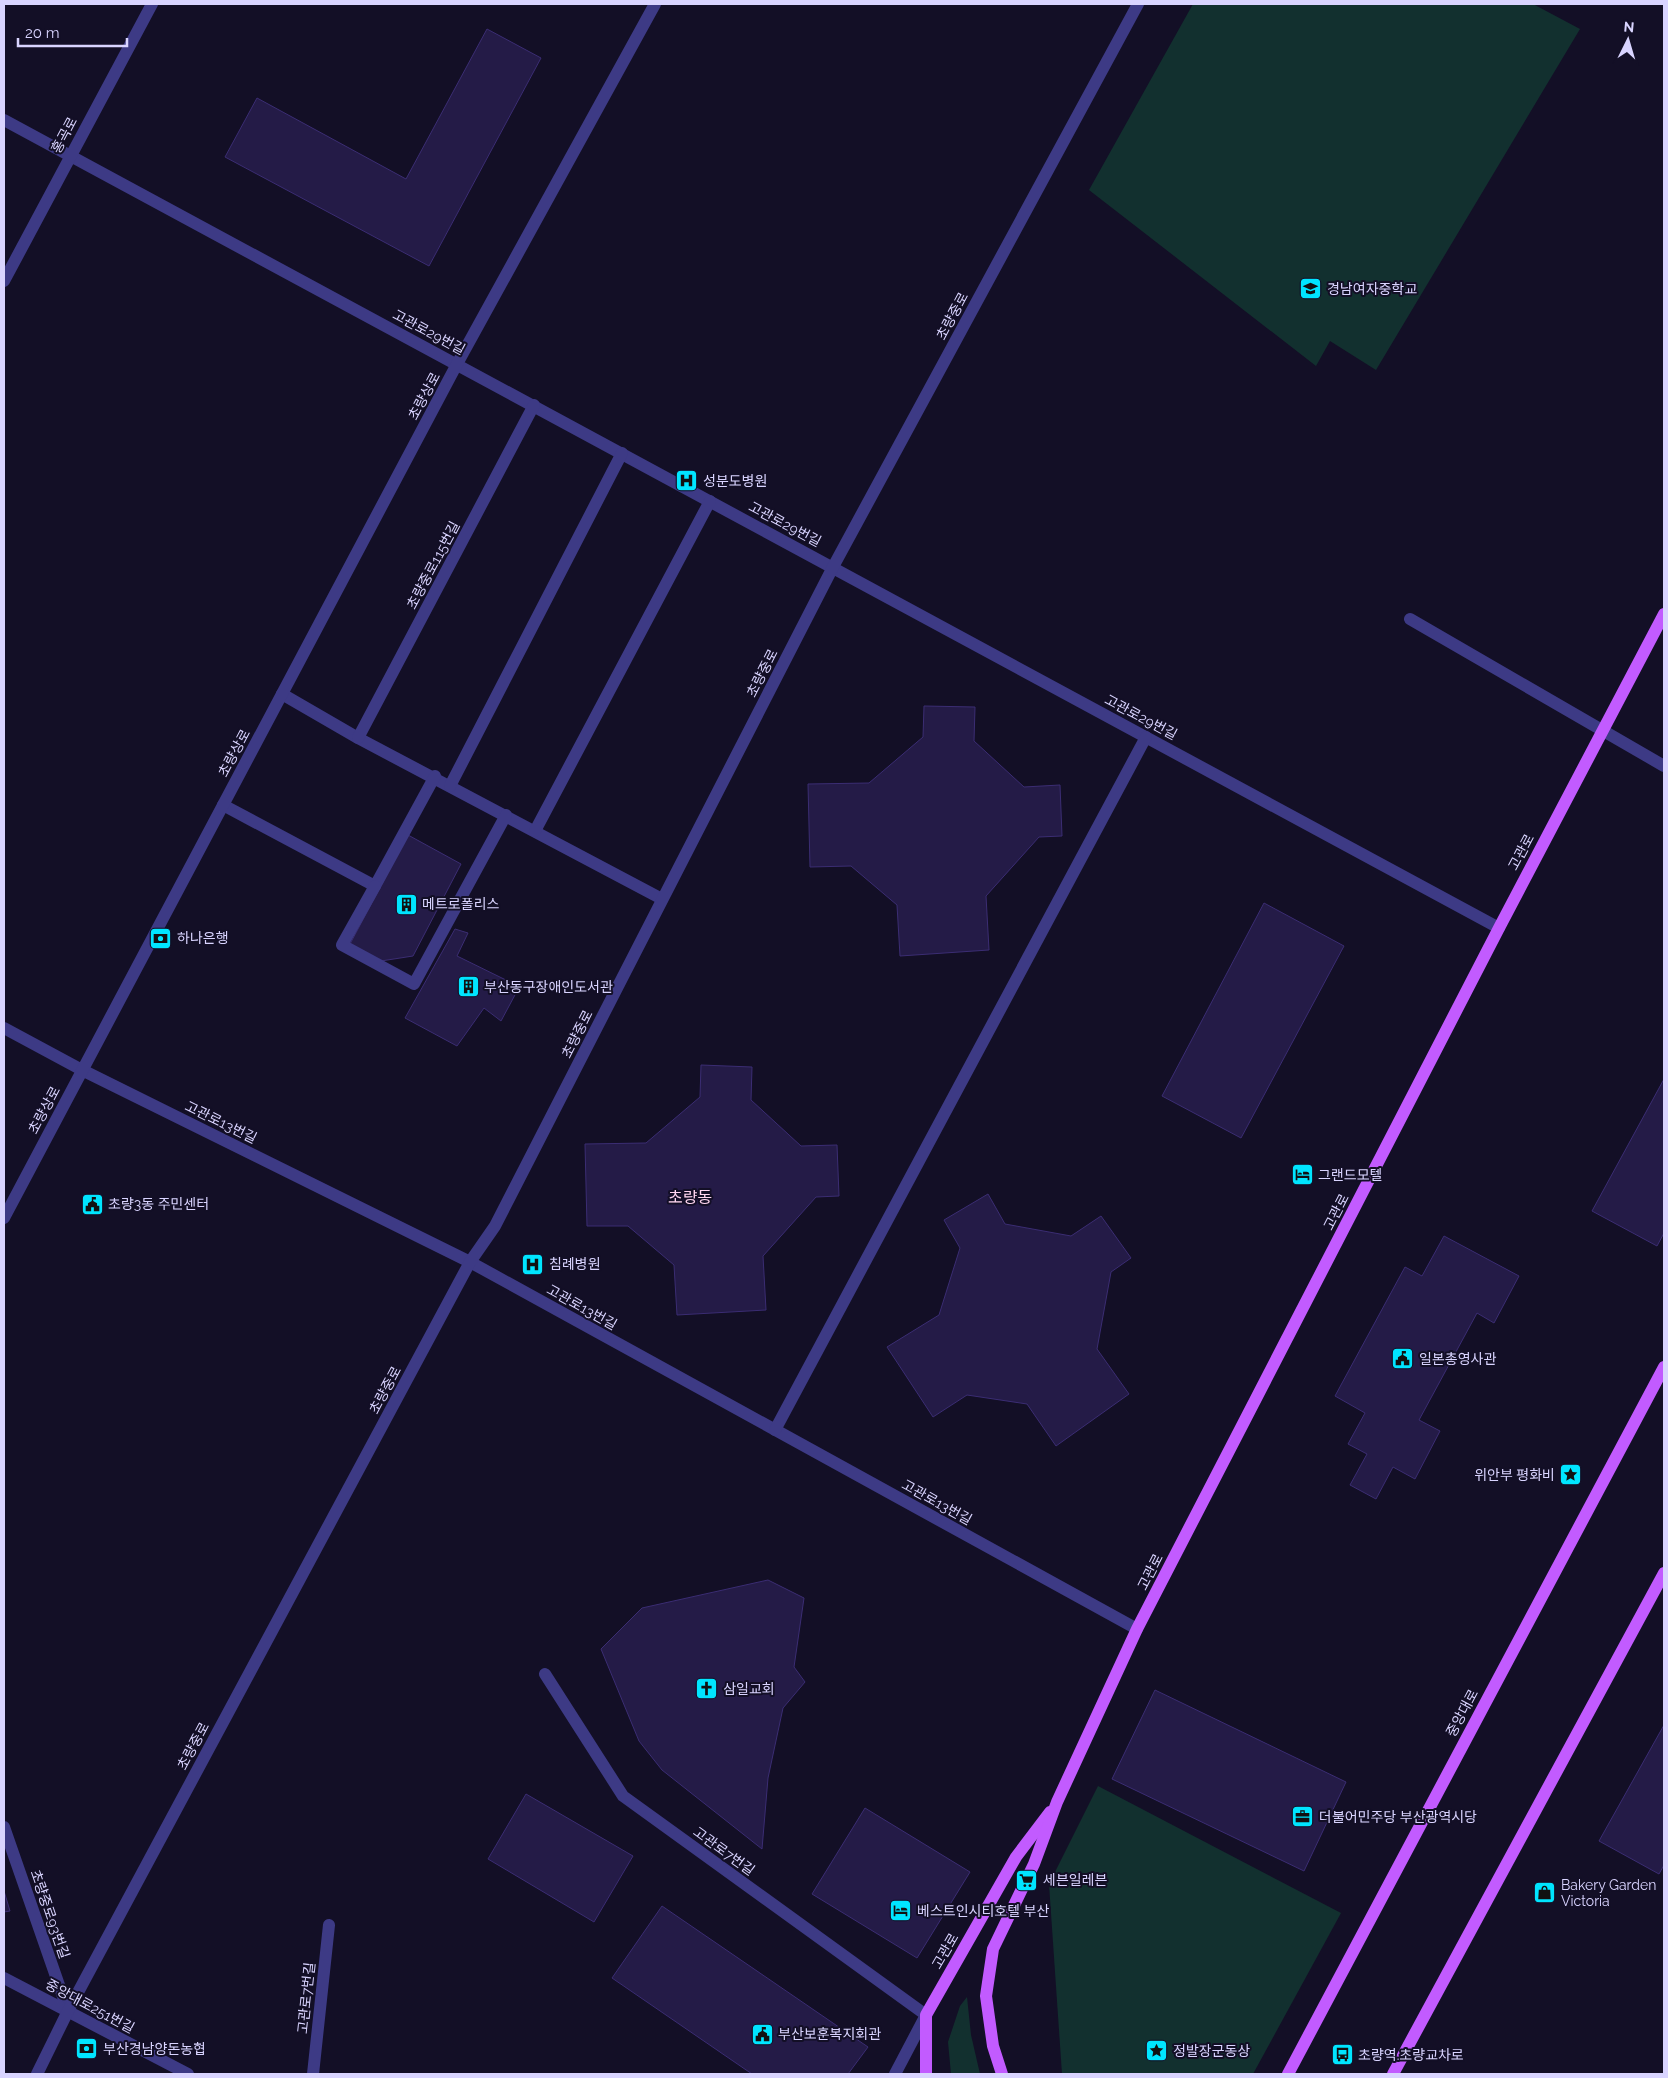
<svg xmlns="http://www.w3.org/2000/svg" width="1668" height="2078" font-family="Raleway,'Noto Sans KR',sans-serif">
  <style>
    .green { fill: #12302f }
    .building { fill: #241b47; stroke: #3b2d73 }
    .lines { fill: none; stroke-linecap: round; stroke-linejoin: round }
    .minor { stroke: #3d3a85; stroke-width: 12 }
    .major { stroke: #c25bff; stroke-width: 12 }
    .labels { text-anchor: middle; stroke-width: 4; stroke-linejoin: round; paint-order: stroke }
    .street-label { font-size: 14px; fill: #d9d4ff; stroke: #130f26 }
    .poi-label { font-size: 14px; fill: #d9d4ff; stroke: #130f26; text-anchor: start }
    .quarter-label { font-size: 16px; fill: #ffd6f0; stroke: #130f26 }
  </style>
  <rect width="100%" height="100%" fill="#130f26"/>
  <!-- green -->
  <g class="green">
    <path d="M1193,4H1533L1580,29L1376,370L1330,341L1316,366L1089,190Z"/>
    <path d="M1098,1786L1341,1913L1253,2074H1062L1049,1884Z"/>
    <path d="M967,1997L971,2035L980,2074H951L948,2042L960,2006Z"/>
  </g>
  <!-- building -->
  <g class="building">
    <path d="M487,29L541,58L429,266L225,157L257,98L406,179Z"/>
    <path d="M924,706L975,707L974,741L1024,787L1060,785L1062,836L1039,837L986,896L989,950L900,956L897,905L851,866L810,867L808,784L869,783L923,737Z"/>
    <path d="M408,835L461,864L413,956L381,961L350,944Z"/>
    <path d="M1264,903L1344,946L1241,1138L1162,1096Z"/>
    <path d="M455,929L468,933L457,956L510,982L516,993L501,1021L484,1008L457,1046L405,1018Z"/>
    <path d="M701,1065L752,1067L751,1100L801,1146L837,1145L839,1196L816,1197L763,1256L766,1310L677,1315L674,1265L628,1226H587L585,1144L646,1143L700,1097Z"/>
    <path d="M1664,1079V1233L1657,1246L1592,1211Z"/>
    <path d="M988,1194L1005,1224L1071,1236L1101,1216L1131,1258L1111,1272L1097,1349L1129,1394L1056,1446L1027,1404L967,1395L933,1417L887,1347L939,1315L960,1248L944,1220Z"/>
    <path d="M1444,1236L1519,1276L1494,1323L1477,1313L1419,1420L1440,1431L1415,1479L1393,1467L1376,1499L1350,1485L1367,1454L1348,1444L1365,1413L1335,1396L1405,1267L1422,1276Z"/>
    <path d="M768,1580L804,1598L794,1667L805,1682L783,1708L768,1778L762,1849L662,1770L639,1741L601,1649L642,1608Z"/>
    <path d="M1155,1690L1346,1782L1304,1871L1112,1779Z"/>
    <path d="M1664,1725V1865L1659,1874L1599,1841Z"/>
    <path d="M526,1794L633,1856L594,1922L488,1859Z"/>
    <path d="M865,1808L970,1872L917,1958L812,1894Z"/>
    <path d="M4,1891L10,1911L4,1912Z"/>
    <path d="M662,1906L868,2047L848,2074H752L612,1978Z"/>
  </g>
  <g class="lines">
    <!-- minor -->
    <g class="minor">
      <path d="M4,120L1499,928"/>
      <path d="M4,281L152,4"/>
      <path d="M1410,619L1664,766"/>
      <path d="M282,694L358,738L662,899"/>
      <path d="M358,738L534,405"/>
      <path d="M450,786L622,453"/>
      <path d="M223,805L375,886L435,776"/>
      <path d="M535,831L710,501"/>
      <path d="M375,886L342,945L414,984L506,815"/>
      <path d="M4,1028L82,1070L470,1262L1137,1629"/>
      <path d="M4,1218L457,364L655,4"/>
      <path d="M775,1430L1146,737"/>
      <path d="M545,1674L623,1796L926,2015L895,2074"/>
      <path d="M4,1827L68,2011"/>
      <path d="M4,1978L188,2074"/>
      <path d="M37,2074L68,2011L470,1262L495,1226L833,567L1138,4"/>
      <path d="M313,2074L329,1925"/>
    </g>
    <!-- major -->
    <g class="major">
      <path d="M926,2074V2015L1016,1857L1050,1812"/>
      <path d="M1002,2074L993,2046L986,1996L993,1949L1034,1864L1057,1802L1137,1629L1499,928L1664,614"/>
      <path d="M1288,2074L1664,1367"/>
      <path d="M1393,2074L1664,1573"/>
    </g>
  </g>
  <!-- icons -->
  <defs>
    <symbol id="school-square" viewBox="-11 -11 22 22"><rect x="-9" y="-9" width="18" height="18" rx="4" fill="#00e5ff" stroke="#130f26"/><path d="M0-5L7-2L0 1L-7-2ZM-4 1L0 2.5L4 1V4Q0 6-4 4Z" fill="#111"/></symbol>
    <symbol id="hospital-square" viewBox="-11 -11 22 22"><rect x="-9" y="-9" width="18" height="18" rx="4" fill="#00e5ff" stroke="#130f26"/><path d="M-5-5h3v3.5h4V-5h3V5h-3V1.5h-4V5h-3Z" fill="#111"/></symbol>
    <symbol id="building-square" viewBox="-11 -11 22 22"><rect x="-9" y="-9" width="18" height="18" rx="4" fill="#00e5ff" stroke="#130f26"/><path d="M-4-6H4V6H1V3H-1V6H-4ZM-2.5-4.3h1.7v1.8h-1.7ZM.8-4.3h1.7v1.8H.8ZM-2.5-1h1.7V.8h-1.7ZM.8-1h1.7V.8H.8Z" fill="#111"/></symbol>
    <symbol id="bank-square" viewBox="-11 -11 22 22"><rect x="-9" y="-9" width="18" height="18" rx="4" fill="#00e5ff" stroke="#130f26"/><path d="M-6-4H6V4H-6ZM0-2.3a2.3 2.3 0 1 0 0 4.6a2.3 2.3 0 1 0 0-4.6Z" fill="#111"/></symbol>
    <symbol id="hotel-square" viewBox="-11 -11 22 22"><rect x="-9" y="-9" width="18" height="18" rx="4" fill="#00e5ff" stroke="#130f26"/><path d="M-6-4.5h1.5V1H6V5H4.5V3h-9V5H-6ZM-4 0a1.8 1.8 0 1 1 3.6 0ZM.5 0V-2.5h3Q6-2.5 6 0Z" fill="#111"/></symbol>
    <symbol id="civic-square" viewBox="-11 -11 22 22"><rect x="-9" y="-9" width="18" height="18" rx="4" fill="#00e5ff" stroke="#130f26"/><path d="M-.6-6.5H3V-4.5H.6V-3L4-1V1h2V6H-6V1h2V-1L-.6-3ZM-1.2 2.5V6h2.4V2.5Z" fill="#111"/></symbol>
    <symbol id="sight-square" viewBox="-11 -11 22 22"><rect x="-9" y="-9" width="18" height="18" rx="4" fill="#00e5ff" stroke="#130f26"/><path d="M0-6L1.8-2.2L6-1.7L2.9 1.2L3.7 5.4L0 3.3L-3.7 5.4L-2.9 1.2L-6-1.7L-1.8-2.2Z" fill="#111"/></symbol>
    <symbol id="church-square" viewBox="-11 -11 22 22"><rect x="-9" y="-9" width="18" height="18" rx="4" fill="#00e5ff" stroke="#130f26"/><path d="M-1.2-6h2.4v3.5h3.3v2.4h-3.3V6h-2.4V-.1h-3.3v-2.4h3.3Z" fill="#111"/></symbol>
    <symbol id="office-square" viewBox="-11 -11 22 22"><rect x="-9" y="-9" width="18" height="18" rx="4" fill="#00e5ff" stroke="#130f26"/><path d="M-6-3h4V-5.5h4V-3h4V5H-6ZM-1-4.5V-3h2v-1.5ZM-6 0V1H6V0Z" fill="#111"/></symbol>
    <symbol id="supermarket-square" viewBox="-11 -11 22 22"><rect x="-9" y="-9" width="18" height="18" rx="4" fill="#00e5ff" stroke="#130f26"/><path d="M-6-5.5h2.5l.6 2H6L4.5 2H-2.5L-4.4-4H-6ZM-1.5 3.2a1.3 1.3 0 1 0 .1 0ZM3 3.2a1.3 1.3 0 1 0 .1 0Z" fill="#111"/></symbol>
    <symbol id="shop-square" viewBox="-11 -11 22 22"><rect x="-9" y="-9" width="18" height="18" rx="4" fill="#00e5ff" stroke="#130f26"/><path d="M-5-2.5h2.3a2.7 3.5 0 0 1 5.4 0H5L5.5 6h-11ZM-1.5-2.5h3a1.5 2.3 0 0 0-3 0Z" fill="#111"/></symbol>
    <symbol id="bus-square" viewBox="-11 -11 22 22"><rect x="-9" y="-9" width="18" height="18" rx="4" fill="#00e5ff" stroke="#130f26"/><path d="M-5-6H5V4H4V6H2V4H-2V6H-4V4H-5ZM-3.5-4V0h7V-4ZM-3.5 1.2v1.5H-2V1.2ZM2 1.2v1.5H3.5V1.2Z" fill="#111"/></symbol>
  </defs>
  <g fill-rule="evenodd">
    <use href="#school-square" x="1298" y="276" width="25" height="25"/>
    <use href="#hospital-square" x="674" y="468" width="25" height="25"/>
    <use href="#building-square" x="394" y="892" width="25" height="25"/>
    <use href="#bank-square" x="148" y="926" width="25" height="25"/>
    <use href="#building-square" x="456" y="974" width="25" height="25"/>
    <use href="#hotel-square" x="1290" y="1162" width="25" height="25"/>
    <use href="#civic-square" x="80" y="1192" width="25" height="25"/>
    <use href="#hospital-square" x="520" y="1252" width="25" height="25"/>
    <use href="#civic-square" x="1390" y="1346" width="25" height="25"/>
    <use href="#sight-square" x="1558" y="1462" width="25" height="25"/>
    <use href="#church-square" x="694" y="1676" width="25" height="25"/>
    <use href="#office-square" x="1290" y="1804" width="25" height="25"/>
    <use href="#supermarket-square" x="1014" y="1868" width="25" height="25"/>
    <use href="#shop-square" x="1532" y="1880" width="25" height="25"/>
    <use href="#hotel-square" x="888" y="1898" width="25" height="25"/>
    <use href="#civic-square" x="750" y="2022" width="25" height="25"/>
    <use href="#bank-square" x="74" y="2036" width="25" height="25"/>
    <use href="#sight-square" x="1144" y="2038" width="25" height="25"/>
    <use href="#bus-square" x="1330" y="2042" width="25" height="25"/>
  </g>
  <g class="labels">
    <!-- street labels -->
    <g class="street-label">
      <text transform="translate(64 135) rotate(-62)" y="5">홍곡로</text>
      <text transform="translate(952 316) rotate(-62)" y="5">초량중로</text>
      <text transform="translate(429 332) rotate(28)" y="5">고관로29번길</text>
      <text transform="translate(424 396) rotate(-62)" y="5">초량상로</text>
      <text transform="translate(785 524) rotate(28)" y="5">고관로29번길</text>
      <text transform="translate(433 565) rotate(-62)" y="5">초량중로115번길</text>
      <text transform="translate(762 673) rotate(-63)" y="5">초량중로</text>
      <text transform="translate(1141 717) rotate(28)" y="5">고관로29번길</text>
      <text transform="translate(234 753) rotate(-62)" y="5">초량상로</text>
      <text transform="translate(1521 852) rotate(-62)" y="5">고관로</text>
      <text transform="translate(577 1034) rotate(-63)" y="5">초량중로</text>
      <text transform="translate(44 1110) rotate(-62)" y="5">초량상로</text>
      <text transform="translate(221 1122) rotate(26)" y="5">고관로13번길</text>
      <text transform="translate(1336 1212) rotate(-63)" y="5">고관로</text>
      <text transform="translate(582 1307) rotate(29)" y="5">고관로13번길</text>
      <text transform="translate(385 1390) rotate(-62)" y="5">초량중로</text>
      <text transform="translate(937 1502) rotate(29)" y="5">고관로13번길</text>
      <text transform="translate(1150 1572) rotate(-63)" y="5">고관로</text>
      <text transform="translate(1462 1713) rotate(-62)" y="5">중앙대로</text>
      <text transform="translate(193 1746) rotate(-62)" y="5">초량중로</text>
      <text transform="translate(724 1851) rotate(36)" y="5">고관로7번길</text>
      <text transform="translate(50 1914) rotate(71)" y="5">초량중로93번길</text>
      <text transform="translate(945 1951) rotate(-60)" y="5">고관로</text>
      <text transform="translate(306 1998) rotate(-84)" y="5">고관로7번길</text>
      <text transform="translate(90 2006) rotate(28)" y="5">중앙대로251번길</text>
    </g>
    <!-- poi labels -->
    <g class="poi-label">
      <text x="1327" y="294">경남여자중학교</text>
      <text x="703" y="486">성분도병원</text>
      <text x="422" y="909">메트로폴리스</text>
      <text x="177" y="943">하나은행</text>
      <text x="484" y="992">부산동구장애인도서관</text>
      <text x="1318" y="1180">그랜드모텔</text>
      <text x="108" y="1209">초량3동 주민센터</text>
      <text x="549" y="1269">침례병원</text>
      <text x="1419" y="1364">일본총영사관</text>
      <text x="1555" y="1480" text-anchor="end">위안부 평화비</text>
      <text x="723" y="1694">삼일교회</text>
      <text x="1319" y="1822">더불어민주당 부산광역시당</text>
      <text x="1043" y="1885">세븐일레븐</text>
      <text x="1561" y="1890">Bakery Garden<tspan x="1561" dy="16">Victoria</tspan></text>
      <text x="917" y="1916">베스트인시티호텔 부산</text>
      <text x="778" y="2039">부산보훈복지회관</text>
      <text x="103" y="2054">부산경남양돈농협</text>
      <text x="1173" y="2056">정발장군동상</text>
      <text x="1358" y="2060">초량역.초량교차로</text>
    </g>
    <!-- quarter labels -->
    <g class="quarter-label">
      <text x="690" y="1203">초량동</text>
    </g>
  </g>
  <!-- border -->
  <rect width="1668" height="2078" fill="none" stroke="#d9d4ff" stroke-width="10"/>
  <!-- north arrow -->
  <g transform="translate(1628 40) rotate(5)" stroke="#130f26" stroke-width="4" paint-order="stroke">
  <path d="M0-4L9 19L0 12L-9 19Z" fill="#d9d4ff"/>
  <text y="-8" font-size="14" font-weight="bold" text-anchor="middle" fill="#d9d4ff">N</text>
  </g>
  <!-- scale -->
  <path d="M18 38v8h109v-8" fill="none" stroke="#d9d4ff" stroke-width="2.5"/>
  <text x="25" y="38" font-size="15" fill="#d9d4ff" stroke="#130f26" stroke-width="4" paint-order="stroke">20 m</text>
</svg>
